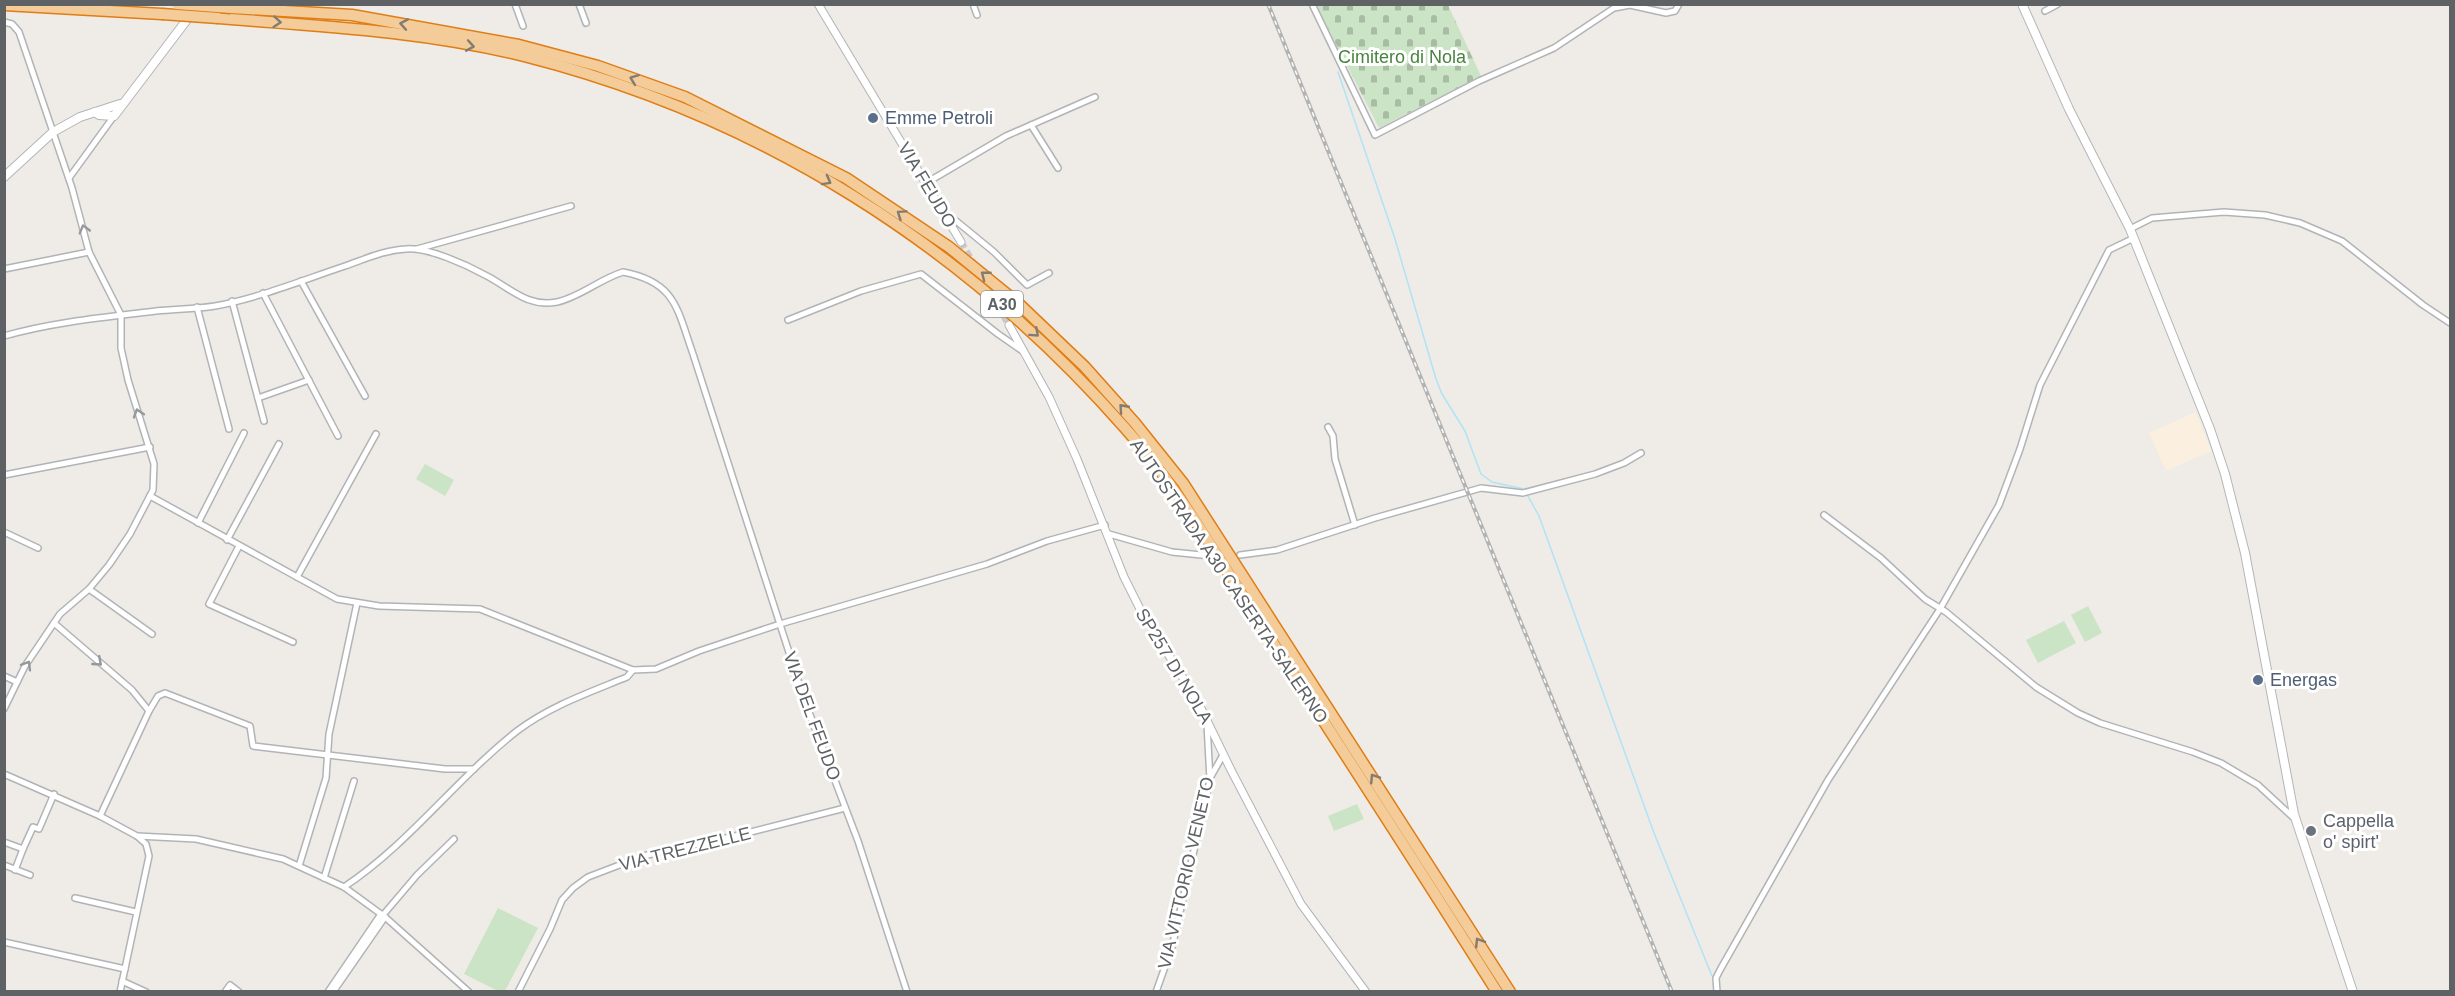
<svg xmlns="http://www.w3.org/2000/svg" width="2455" height="996" font-family="Arial,sans-serif">
  <style>
    .commercial { fill: #fbf0df }
    .cemetery { fill: url(#cemetery-stones) }
    .park { fill: #cbe4c5 }
    .lines { fill: none; stroke-linecap: round; stroke-linejoin: round }
    .stream { stroke: #aee4f7; stroke-width: 1.5 }
    .tertiary-tunnel { stroke: #cbc9c6; stroke-width: 7; stroke-dasharray: 7 3.5; stroke-linecap: butt }
    .minor-casing { stroke: #b1b4b7; stroke-width: 8 }
    .tertiary-casing { stroke: #b1b4b7; stroke-width: 9 }
    .secondary-casing { stroke: #b3b6b9; stroke-width: 10 }
    .motorway-casing { stroke: #e07d15; stroke-width: 13 }
    .minor { stroke: #fff; stroke-width: 5 }
    .tertiary { stroke: #fff; stroke-width: 7 }
    .secondary { stroke: #fff; stroke-width: 8 }
    .motorway { stroke: #f3cc99; stroke-width: 10 }
    .rail-casing { stroke: #b2b3b3; stroke-width: 4 }
    .rail { stroke: #fff; stroke-width: 1.5; stroke-dasharray: 4.5; stroke-linecap: butt }
    .motorway-bridge-casing { stroke: #e07d15; stroke-width: 13; stroke-linecap: butt }
    .motorway-bridge { stroke: #f3cc99; stroke-width: 10 }
    .oneway { stroke: #837c72 }
    .oneway2 { stroke: #96999b }
    .service-dot { fill: #5c6f8a; stroke: #fff; stroke-width: 2 }
    .worship-dot { fill: #6b7280; stroke: #fff; stroke-width: 2 }
    .labels { text-anchor: middle; stroke-width: 6; stroke-linejoin: round; paint-order: stroke }
    .shield { fill: #fff; stroke: #8e9193; stroke-width: 1.5 }
    .shield-label { font-size: 16px; font-weight: bold; fill: #5e6265 }
    .park-label { font-size: 18px; fill: #47843e; stroke: #fff }
    .service-label { font-size: 18px; fill: #4e5e75; stroke: #fff; text-anchor: start }
    .street-label { font-size: 18px; fill: #5e6265; stroke: #fff }
    .worship-label { font-size: 18px; fill: #5b616d; stroke: #fff; text-anchor: start }
  </style>
  <defs>
    <pattern id="cemetery-stones" width="16" height="16" patternUnits="userSpaceOnUse" patternTransform="scale(1.5)"><rect width="16" height="16" fill="#cbe4c5"/><path d="M2 7V4a2 2 0 0 1 4 0v3zM10 15v-3a2 2 0 0 1 4 0v3z" fill="#a8bca4"/></pattern>
  </defs>
  <rect width="100%" height="100%" fill="#efebe6"/>
  <!-- commercial -->
  <path class="commercial" d="M2196,412L2211,451L2166,471L2149,433Z"/>
  <!-- cemetery -->
  <path class="cemetery" d="M1316,5H1448L1481,76L1379,128Z"/>
  <!-- park -->
  <g class="park">
    <path d="M425,464L454,480L445,496L416,479Z"/>
    <path d="M2088,606L2102,633L2085,642L2071,615Z"/>
    <path d="M2064,621L2076,643L2038,663L2026,640Z"/>
    <path d="M1357,804L1364,819L1334,831L1328,816Z"/>
    <path d="M498,908L538,928L505,991H498L464,974Z"/>
  </g>
  <g class="lines">
    <!-- stream -->
    <path class="stream" d="M1338,72L1395,239L1436,379L1442,394L1465,431L1481,474L1492,482L1524,489L1539,516L1654,833L1712,976"/>
    <!-- tertiary-tunnel -->
    <g class="tertiary-tunnel">
      <path d="M961,242L973,263"/>
      <path d="M998,306L1009,325"/>
    </g>
    <defs>
      <g id="minor">
        <path d="M515,4L523,26"/>
        <path d="M579,4L586,23"/>
        <path d="M973,4L977,15"/>
        <path d="M1312,4L1375,135L1479,81L1554,48L1614,8L1630,5L1666,13L1675,11L1679,4"/>
        <path d="M2045,11L2058,4"/>
        <path d="M4,22L12,24L19,32L72,188L89,252L121,315V348L128,380L154,464L153,490L130,534L109,565L89,589L60,614L25,666L4,709"/>
        <path d="M1031,125L1058,168"/>
        <path d="M69,178L114,116"/>
        <path d="M926,183L1006,136L1095,97"/>
        <path d="M944,211L994,252L1027,285L1049,273"/>
        <path d="M2130,229L2152,218L2224,212L2265,215L2300,223L2342,241L2423,305L2450,323"/>
        <path d="M417,249L571,206"/>
        <path d="M4,269L89,252"/>
        <path d="M301,281L365,396"/>
        <path d="M263,293L338,436"/>
        <path d="M232,301L264,421"/>
        <path d="M197,307L229,429"/>
        <path d="M788,320L861,291L921,274L998,334L1021,350"/>
        <path d="M4,336C53,322 106,317 156,311C176,309 196,309 215,306C259,298 303,280 345,266C365,259 385,250 406,249C428,247 467,265 487,276C510,288 528,308 557,302C580,297 600,279 623,272C676,282 677,309 693,354L804,699L858,841L907,992"/>
        <path d="M258,398L309,380"/>
        <path d="M1328,427L1333,436L1335,459L1355,525"/>
        <path d="M4,475L150,447"/>
        <path d="M150,496L337,599L379,606L480,609L633,670L656,669L699,651L780,624L987,564L1047,541L1105,525"/>
        <path d="M1824,515L1881,558L1925,599L1946,612L2036,687L2078,713L2100,723L2193,752L2221,763L2258,785L2295,819"/>
        <path d="M198,523L244,433"/>
        <path d="M4,532L38,548"/>
        <path d="M1109,534L1172,552L1211,556"/>
        <path d="M227,540L279,444"/>
        <path d="M239,546L209,604L293,642"/>
        <path d="M1240,555L1277,550L1375,518L1481,488L1523,493L1595,474L1624,463L1641,453"/>
        <path d="M297,577L376,434"/>
        <path d="M89,589L152,634"/>
        <path d="M54,623L132,690L149,711L100,816"/>
        <path d="M4,676L17,682"/>
        <path d="M149,711L158,696L165,693L250,726L253,746L445,769H474"/>
        <path d="M4,774L100,816L137,836L146,844L149,856L120,992"/>
        <path d="M1210,778L1223,755"/>
        <path d="M137,836L196,839L283,859L344,887L385,917L469,992"/>
        <path d="M4,842L23,849L33,827L39,829L54,794"/>
        <path d="M4,865L30,875"/>
        <path d="M299,866L326,778L329,734L357,603"/>
        <path d="M15,870L23,849"/>
        <path d="M324,878L354,781"/>
        <path d="M344,887C409,844 456,779 517,731C550,706 588,693 627,677L633,670"/>
        <path d="M75,898L136,912"/>
        <path d="M383,915L417,875L454,839"/>
        <path d="M4,942L125,969"/>
        <path d="M122,981L146,992"/>
        <path d="M225,992L230,985L239,992"/>
        <path d="M328,992L381,914"/>
        <path d="M333,992L385,917"/>
        <path d="M518,992L550,929L562,900L573,888L588,877L643,856L735,836L845,808"/>
        <path d="M1156,992L1172,947L1210,780L1207,724"/>
        <path d="M1717,992L1716,978L1720,970L1828,780L1940,609L1999,505L2020,449L2040,385L2109,250L2134,238"/>
      </g>
      <g id="tertiary">
        <path d="M818,4L961,242"/>
        <path d="M1009,325L1049,397L1077,459L1124,577L1141,611L1198,702L1231,770L1301,904L1366,992"/>
      </g>
      <g id="secondary">
        <path d="M2022,4L2069,109L2130,229L2210,429L2225,474L2245,553L2294,814L2353,992"/>
        <path d="M95,112L99,115L114,116L192,13"/>
        <path d="M4,177L53,132L80,117L120,104"/>
      </g>
      <g id="motorway">
        <path d="M4,5L162,14"/>
        <path d="M231,8L352,15L519,45L598,66L685,97L846,178L949,247L1019,304L1085,367L1135,423L1183,483L1510,992"/>
        <path d="M218,18C320,26 425,31 524,56C761,116 964,245 1125,428C1180,489 1221,563 1266,632C1343,751 1421,871 1497,992"/>
      </g>
    </defs>
    <!-- minor casing -->
    <use href="#minor" class="minor-casing"/>
    <!-- tertiary casing -->
    <use href="#tertiary" class="tertiary-casing"/>
    <!-- secondary casing -->
    <use href="#secondary" class="secondary-casing"/>
    <!-- motorway casing -->
    <use href="#motorway" class="motorway-casing"/>
    <!-- minor -->
    <use href="#minor" class="minor"/>
    <!-- tertiary -->
    <use href="#tertiary" class="tertiary"/>
    <!-- secondary -->
    <use href="#secondary" class="secondary"/>
    <!-- motorway -->
    <use href="#motorway" class="motorway"/>
    <defs>
      <path id="rail" d="M1268,4L1672,992"/>
    </defs>
    <!-- rail casing -->
    <use href="#rail" class="rail-casing"/>
    <!-- rail -->
    <use href="#rail" class="rail"/>
    <defs>
      <g id="motorway-bridge">
        <path d="M177,4L231,8"/>
        <path d="M162,14L218,18"/>
      </g>
    </defs>
    <!-- motorway-bridge casing -->
    <use href="#motorway-bridge" class="motorway-bridge-casing"/>
    <!-- motorway-bridge -->
    <use href="#motorway-bridge" class="motorway-bridge"/>
  </g>
  <!-- one-way arrows -->
  <defs><path id="oneway-chevron" d="M-2-3.5L2.5 0L-2 3.5" fill="none" stroke-width="1.6" stroke-linecap="round" stroke-linejoin="round" transform="scale(1.5)"/></defs>
  <g class="oneway">
    <use href="#oneway-chevron" transform="translate(277 22) rotate(5)"/>
    <use href="#oneway-chevron" transform="translate(404 24) rotate(-170)"/>
    <use href="#oneway-chevron" transform="translate(470 46) rotate(10)"/>
    <use href="#oneway-chevron" transform="translate(634 79) rotate(-159)"/>
    <use href="#oneway-chevron" transform="translate(827 181) rotate(29)"/>
    <use href="#oneway-chevron" transform="translate(901 214) rotate(-146)"/>
    <use href="#oneway-chevron" transform="translate(985 275) rotate(-142)"/>
    <use href="#oneway-chevron" transform="translate(1035 333) rotate(42)"/>
    <use href="#oneway-chevron" transform="translate(1123 408) rotate(-132)"/>
    <use href="#oneway-chevron" transform="translate(1374 778) rotate(-123)"/>
    <use href="#oneway-chevron" transform="translate(1479 942) rotate(-122)"/>
  </g>
  <g class="oneway2">
    <use href="#oneway-chevron" transform="translate(84 229) rotate(-106)"/>
    <use href="#oneway-chevron" transform="translate(138 413) rotate(-108)"/>
    <use href="#oneway-chevron" transform="translate(98 662) rotate(41)"/>
    <use href="#oneway-chevron" transform="translate(27 665) rotate(-59)"/>
  </g>
  <!-- markers -->
  <g class="service-dot">
    <circle cx="873" cy="118" r="6"/>
    <circle cx="2258" cy="680" r="6"/>
  </g>
  <circle class="worship-dot" cx="2311" cy="831" r="6"/>
  <g class="labels">
    <!-- shield labels -->
    <rect class="shield" x="981" y="291" width="42" height="26" rx="4.5"/>
    <g class="shield-label">
      <text x="1002" y="310">A30</text>
    </g>
    <!-- park labels -->
    <g class="park-label">
      <text x="1402" y="63">Cimitero di Nola</text>
    </g>
    <!-- service labels -->
    <g class="service-label">
      <text x="885" y="124">Emme Petroli</text>
      <text x="2270" y="686">Energas</text>
    </g>
    <!-- street labels -->
    <g class="street-label">
      <text transform="translate(927 185) rotate(59)" y="6">VIA FEUDO</text>
      <text transform="translate(1229 581) rotate(56)" y="6">AUTOSTRADA A30 CASERTA-SALERNO</text>
      <text transform="translate(1174 666) rotate(59)" y="6">SP257 DI NOLA</text>
      <text transform="translate(812 716) rotate(70)" y="6">VIA DEL FEUDO</text>
      <text transform="translate(685 849) rotate(-14)" y="6">VIA TREZZELLE</text>
      <text transform="translate(1186 873) rotate(-77)" y="6">VIA VITTORIO VENETO</text>
    </g>
    <!-- worship labels -->
    <g class="worship-label">
      <text x="2323" y="827">Cappella<tspan x="2323" dy="21">o' spirt'</tspan></text>
    </g>
  </g>
  <!-- border -->
  <rect width="2455" height="996" fill="none" stroke="#5e6265" stroke-width="12"/>
</svg>
